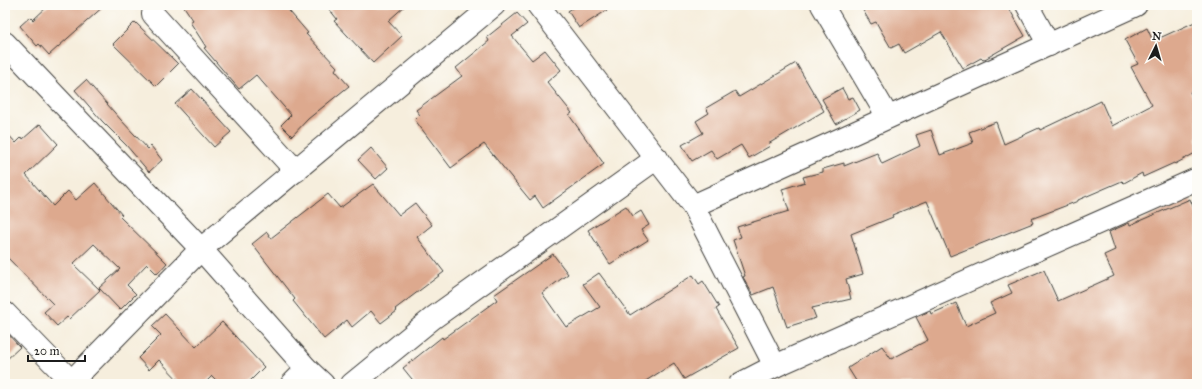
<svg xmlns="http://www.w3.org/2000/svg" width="1202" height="389" font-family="'IM FELL Great Primer',serif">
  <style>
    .building { fill: #dda98e }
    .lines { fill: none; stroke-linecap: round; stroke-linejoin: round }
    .street-casing { stroke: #3d3c39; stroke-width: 24 }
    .street { stroke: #fff; stroke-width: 22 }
  </style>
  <rect width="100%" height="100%" fill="#fdfcf7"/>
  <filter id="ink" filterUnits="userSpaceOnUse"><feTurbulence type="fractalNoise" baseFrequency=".025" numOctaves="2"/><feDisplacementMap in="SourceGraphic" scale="8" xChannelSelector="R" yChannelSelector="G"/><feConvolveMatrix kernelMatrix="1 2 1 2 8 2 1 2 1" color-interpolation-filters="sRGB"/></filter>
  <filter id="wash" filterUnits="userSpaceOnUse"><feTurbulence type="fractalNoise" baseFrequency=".012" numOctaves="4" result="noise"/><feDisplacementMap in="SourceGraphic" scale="16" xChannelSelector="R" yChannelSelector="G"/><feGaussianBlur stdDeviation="0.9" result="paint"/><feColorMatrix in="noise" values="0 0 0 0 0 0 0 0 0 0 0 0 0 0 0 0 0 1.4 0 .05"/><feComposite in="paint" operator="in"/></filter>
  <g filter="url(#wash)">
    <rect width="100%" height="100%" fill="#f6eedd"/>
    <g id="blocks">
      <!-- building -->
      <g class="building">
        <path d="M49,5H105L49,55L39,44L37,46L20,26L30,17L33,20Z"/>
        <path d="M183,5H284L308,33L306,34L337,67L335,70L349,86L308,119L292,136L281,125L291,115L256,75L239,89L204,48L206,47L190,22L193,20Z"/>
        <path d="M326,5H406L388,21L402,36L373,63L334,21L337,19Z"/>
        <path d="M577,5H615L579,28L568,11Z"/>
        <path d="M860,5H1007L1025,36L983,60L981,58L963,68L941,32L904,53L899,44L891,48L876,22L871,24Z"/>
        <path d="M517,13L527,24L512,36L532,60L545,50L561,70L547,82L572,113L569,115L604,164L543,208L535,196L530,200L484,144L451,168L415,120L420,115L416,110L462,76L456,68L489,41L487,37Z"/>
        <path d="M1197,21V89L1190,92L1197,106V152L1175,164L1174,163L1143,177L1142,173L1124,183L1122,181L1078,200V201L1031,219L1033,223L950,256L927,201L892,215L893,217L851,234L863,274L846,279L851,299L812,308L816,318L787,327L773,287L753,295L743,277L745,276L733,240L741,237L737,227L789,211L782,189L805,182L803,177L823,172V169L844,163V166L877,153L882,164L920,146L916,135L931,130L940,155L973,143L969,132L996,122L1004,144L1039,128L1040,130L1101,101L1112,126L1152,105L1131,67L1138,64L1125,40L1147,28L1153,41Z"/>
        <path d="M135,22L178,64L156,86L113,44Z"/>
        <path d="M796,63L824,111L768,144L770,146L749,158L741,145L717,159L711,150L692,161L682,145L703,133L696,121L709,113L706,108L735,91L739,97Z"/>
        <path d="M86,80L121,120L148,149L151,146L162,160L149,172L126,145L102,121L75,90Z"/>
        <path d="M842,88L848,99L853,97L860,110L836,124L822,99Z"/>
        <path d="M192,89L231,132L214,147L175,104Z"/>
        <path d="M40,124L58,144L26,175L53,206L68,191L76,200L95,183L122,215L120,217L167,263L157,274L147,264L127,285L136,294L120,310L99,288L120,269L94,244L73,264L100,290L69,319L67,317L57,326L44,312L53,304L5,255V131L16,143L22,137L23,139Z"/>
        <path d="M371,148L388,168L376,179L358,160Z"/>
        <path d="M373,184L399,215L415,203L432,225L417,237L444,272L395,309L397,311L381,323L371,311L352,327L347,320L324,339L293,301L295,299L252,244L267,232L271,238L328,194L340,208Z"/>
        <path d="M1190,199L1197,216V384H858L848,368L882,346L891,359L928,340L916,317L930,311L931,314L956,303L966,326L995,313L990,303L1012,293L1008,285L1044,270L1058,301L1114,276L1104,255L1115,250L1109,232L1129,223L1130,225Z"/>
        <path d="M626,206L633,216L641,211L649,225L641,230L648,240L610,264L588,230Z"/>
        <path d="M553,254L568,274L542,293L566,327L600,307L583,284L599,273L630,315L693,275L699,284L703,281L719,307L716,309L739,348L684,379L674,363L641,384H416L403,368L442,337L443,339L497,300L494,295Z"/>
        <path d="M165,314L196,347L222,322L264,367L247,384H220L212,376L204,384H182L159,360L149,370L138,358L161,335L152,326Z"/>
        <path d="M5,331L20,347L5,361Z"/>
      </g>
    </g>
  </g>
  <g filter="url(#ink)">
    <use href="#blocks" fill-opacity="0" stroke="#3d3c39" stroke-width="1"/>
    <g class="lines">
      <defs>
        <g id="street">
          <path d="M538,5L693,206L775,366"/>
          <path d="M822,5L888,117"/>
          <path d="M1027,5L1049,45"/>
          <path d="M153,14L296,171"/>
          <path d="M5,43L201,249L307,369L323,384"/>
          <path d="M693,206L1136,5"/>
          <path d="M5,313L71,381"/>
          <path d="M69,384L201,249L494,5"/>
          <path d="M292,384L307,369"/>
          <path d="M352,384L433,318L657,158"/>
          <path d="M740,384L775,366L1197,179"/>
        </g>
      </defs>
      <!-- street casing -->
      <use href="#street" class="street-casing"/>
      <!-- street -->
      <use href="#street" class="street"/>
    </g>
  </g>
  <!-- margin -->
  <rect width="1202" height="389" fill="none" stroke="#fdfcf7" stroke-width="20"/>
  <!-- north arrow -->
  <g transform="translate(1156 46) rotate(5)" stroke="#fdfcf7" stroke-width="3" paint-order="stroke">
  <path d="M0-3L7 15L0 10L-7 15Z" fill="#1c1c1c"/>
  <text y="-6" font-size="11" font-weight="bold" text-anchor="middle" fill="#1c1c1c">N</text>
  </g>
  <!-- scale -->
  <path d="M28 355v6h57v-6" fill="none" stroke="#1c1c1c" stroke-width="2"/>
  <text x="34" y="355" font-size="12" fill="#1c1c1c" stroke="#fdfcf7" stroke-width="3" paint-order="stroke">20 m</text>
</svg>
